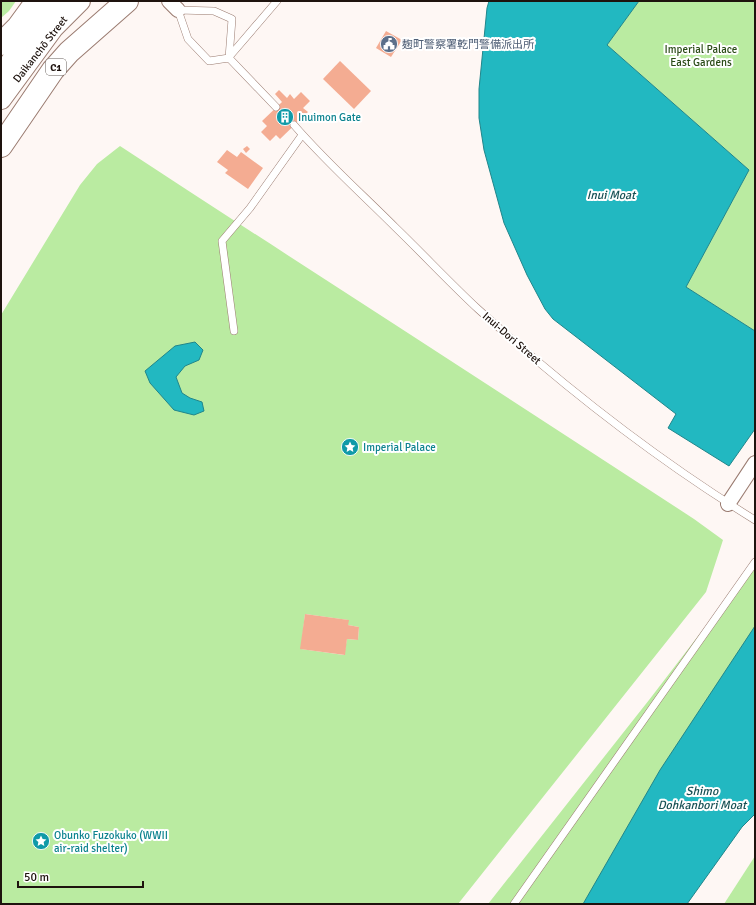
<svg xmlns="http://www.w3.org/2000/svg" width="756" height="905" font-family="Signika,'Noto Sans JP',sans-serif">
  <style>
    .green { fill: #baeba1; fill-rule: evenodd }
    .water { fill: #22b8c1; stroke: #21868b }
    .building { fill: #f4ac92 }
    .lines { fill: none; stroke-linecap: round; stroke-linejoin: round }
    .lane-casing { stroke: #9a7b70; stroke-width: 8 }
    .street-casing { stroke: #9a7b70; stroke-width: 16 }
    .secondary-casing { stroke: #9a7b70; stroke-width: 22 }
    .highway-casing { stroke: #9a7b70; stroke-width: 24 }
    .lane { stroke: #fff; stroke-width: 7 }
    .street { stroke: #fff; stroke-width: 14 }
    .secondary { stroke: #fff; stroke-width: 20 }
    .highway { stroke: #fff; stroke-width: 22 }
    .labels { text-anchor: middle; stroke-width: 4; stroke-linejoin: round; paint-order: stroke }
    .shield { fill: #fff; stroke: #625a56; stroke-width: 1 }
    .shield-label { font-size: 10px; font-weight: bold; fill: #1e130e }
    .service-label { font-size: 11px; fill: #4e5e75; stroke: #fff; text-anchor: start }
    .street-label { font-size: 11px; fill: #1e130e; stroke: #fff }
    .park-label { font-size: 11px; fill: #2a4a16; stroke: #fff }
    .culture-label { font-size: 11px; fill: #0d838f; stroke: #fff; text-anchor: start }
    .water-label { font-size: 12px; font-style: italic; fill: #165054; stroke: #fff }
  </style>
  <rect width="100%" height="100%" fill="#fef7f4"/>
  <!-- green -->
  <g class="green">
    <path d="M1,1H16L9,11L1,18Z"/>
    <path d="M639,1H755V331L686,287L749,170L607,45Z"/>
    <path d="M120,146C311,271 503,394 694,519L723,540L706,592L458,904H1V315L80,185L97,164ZM305,614L348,620V625L359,627L358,640L347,639L344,655L301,649Z"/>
    <path d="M755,569V674L609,904H488L649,700L705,627Z"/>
    <path d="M755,856V904H724Z"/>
  </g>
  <!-- water -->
  <g class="water">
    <path d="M489,1H639L607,45L749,170L686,287L755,331V429L729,466L668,428L676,414L553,319L545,309L527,275L504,223L484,150L479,118V89L487,8Z"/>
    <path d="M195,342L203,350L199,360L185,366L176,377L182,393L190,398L202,402L204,411L194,415L174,410L150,383L145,371L175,346Z"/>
    <path d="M755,626V814L742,827L687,904H583L660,770Z"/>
  </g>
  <!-- building -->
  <g class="building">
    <path d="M386,31L402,40L391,57L376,48Z"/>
    <path d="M340,61L371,91L354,109L323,79Z"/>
    <path d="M279,90L287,98L290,94L294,99L301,92L310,101L303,108L308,112L280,139L276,135L270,141L261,132L267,126L262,121L282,102L275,94Z"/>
    <path d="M247,146L250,149L246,153L243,149Z"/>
    <path d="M227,150L237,157L241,152L263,168L248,189L225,173L228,170L217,162Z"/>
    <path d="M305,614L349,620L348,625L359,627L358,640L347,639L345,655L300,649Z"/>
  </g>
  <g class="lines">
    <defs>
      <g id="lane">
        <path d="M229,57L277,1"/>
        <path d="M229,58L232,19L214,11L178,10L188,39L209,61L229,58L276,107"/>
        <path d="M294,125C325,161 361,193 395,227C423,254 450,283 478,309C564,387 656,459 755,520"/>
        <path d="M234,331L222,241L250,208L302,135"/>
        <path d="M514,904L755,562"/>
      </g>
      <g id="street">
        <path d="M169,1L178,10"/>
        <path d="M728,504L755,463"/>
      </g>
      <g id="secondary">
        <path d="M1,76L43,15L56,1"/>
        <path d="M1,99L53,28L80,1"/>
      </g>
      <g id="highway">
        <path d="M1,44L18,27L37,1"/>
        <path d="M1,146L53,70L69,52L127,1"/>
      </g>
    </defs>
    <!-- lane casing -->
    <use href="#lane" class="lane-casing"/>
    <!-- street casing -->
    <use href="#street" class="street-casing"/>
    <!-- secondary casing -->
    <use href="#secondary" class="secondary-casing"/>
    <!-- highway casing -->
    <use href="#highway" class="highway-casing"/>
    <!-- lane -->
    <use href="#lane" class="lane"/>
    <!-- street -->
    <use href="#street" class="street"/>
    <!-- secondary -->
    <use href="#secondary" class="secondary"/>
    <!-- highway -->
    <use href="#highway" class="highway"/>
  </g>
  <!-- icons -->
  <defs>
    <symbol id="civic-disc" viewBox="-11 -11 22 22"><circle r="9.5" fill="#5c6f8a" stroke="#fff"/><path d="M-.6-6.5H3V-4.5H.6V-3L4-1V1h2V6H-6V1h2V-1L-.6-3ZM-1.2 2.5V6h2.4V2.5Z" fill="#fff"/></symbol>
    <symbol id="building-disc" viewBox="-11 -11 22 22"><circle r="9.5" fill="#0f9aa8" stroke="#fff"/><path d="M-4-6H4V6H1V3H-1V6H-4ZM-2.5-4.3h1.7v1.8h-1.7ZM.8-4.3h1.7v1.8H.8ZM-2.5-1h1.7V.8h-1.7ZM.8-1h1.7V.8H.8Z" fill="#fff"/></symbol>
    <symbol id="sight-disc" viewBox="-11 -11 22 22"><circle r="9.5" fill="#0f9aa8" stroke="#fff"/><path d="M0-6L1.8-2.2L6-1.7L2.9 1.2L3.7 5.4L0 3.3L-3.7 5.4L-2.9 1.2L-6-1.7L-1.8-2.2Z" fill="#fff"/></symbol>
  </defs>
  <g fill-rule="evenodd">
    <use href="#civic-disc" x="379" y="34" width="20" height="20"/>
    <use href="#building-disc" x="275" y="107" width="20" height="20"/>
    <use href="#sight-disc" x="340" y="437" width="20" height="20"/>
    <use href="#sight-disc" x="31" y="831" width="20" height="20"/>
  </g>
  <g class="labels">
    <!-- shield labels -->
    <rect class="shield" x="46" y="59" width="20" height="16" rx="3"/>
    <g class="shield-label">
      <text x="56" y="71">C1</text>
    </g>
    <!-- service labels -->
    <g class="service-label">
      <text x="402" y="48">麹町警察署乾門警備派出所</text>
    </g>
    <!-- street labels -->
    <g class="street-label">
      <text transform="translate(40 49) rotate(-52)" y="4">Daikanchō Street</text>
      <text transform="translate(512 338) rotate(41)" y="4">Inui-Dori Street</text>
    </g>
    <!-- park labels -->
    <g class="park-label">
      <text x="701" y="53">Imperial Palace<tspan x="701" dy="13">East Gardens</tspan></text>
    </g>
    <!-- culture labels -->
    <g class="culture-label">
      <text x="298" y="121">Inuimon Gate</text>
      <text x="363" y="451">Imperial Palace</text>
      <text x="54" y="839">Obunko Fuzokuko (WWII<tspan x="54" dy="13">air-raid shelter)</tspan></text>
    </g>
    <!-- water labels -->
    <g class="water-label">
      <text x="611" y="199">Inui Moat</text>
      <text x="702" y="795">Shimo<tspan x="702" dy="14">Dohkanbori Moat</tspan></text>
    </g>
  </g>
  <!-- border -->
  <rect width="756" height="905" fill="none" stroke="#1e130e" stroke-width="4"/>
  <!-- scale -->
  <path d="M18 881v6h125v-6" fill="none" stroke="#1e130e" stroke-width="2"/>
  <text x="24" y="881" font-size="12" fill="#1e130e" stroke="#ffffff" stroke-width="3" paint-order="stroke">50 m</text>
</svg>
